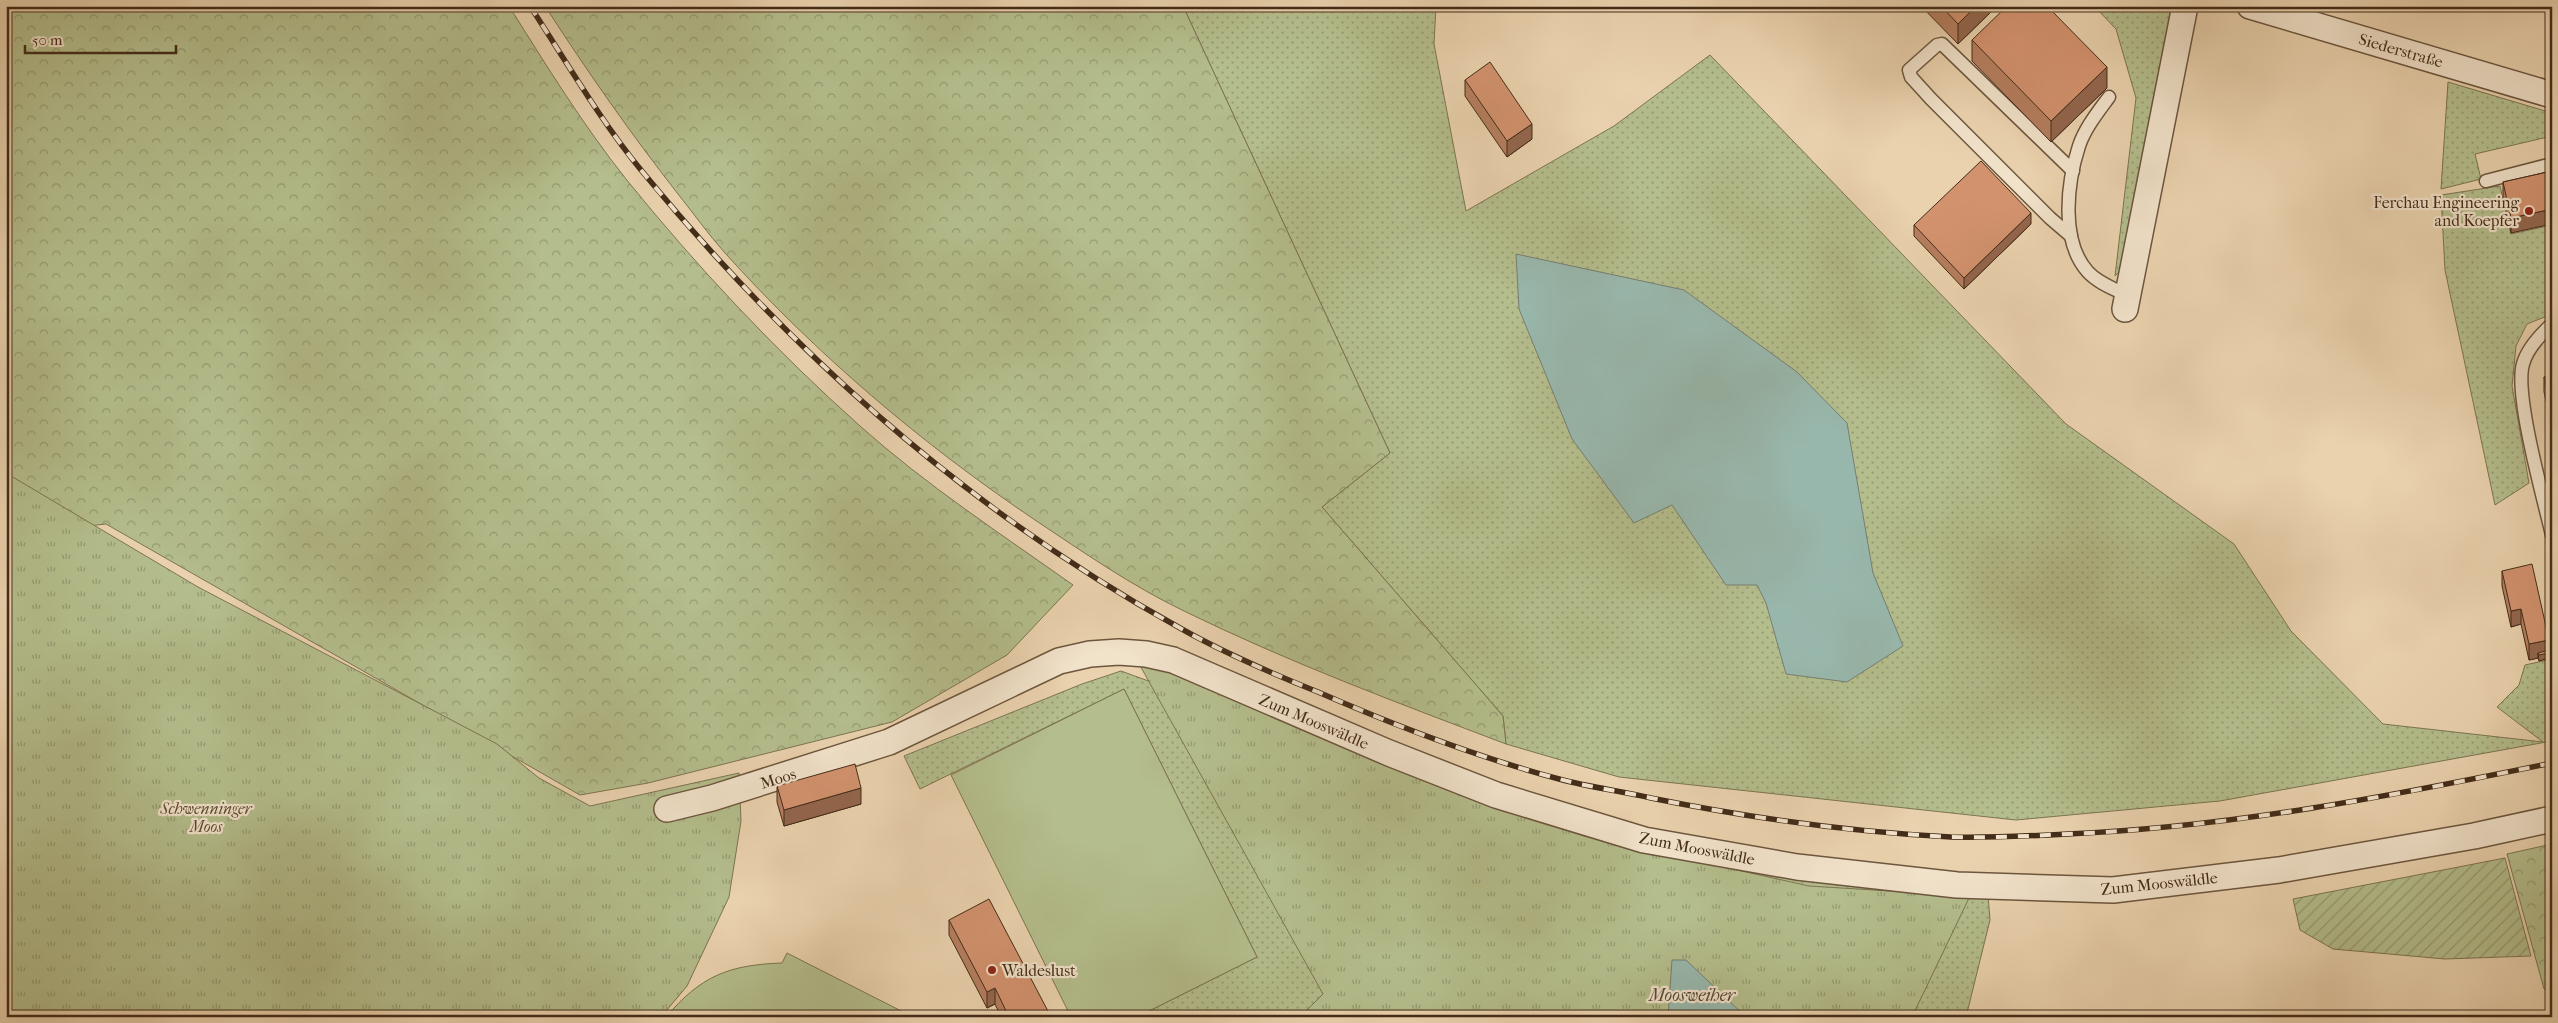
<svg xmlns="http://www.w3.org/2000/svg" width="2558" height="1023" font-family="'IM FELL French Canon',serif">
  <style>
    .grass { fill: url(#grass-dots); stroke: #7c7452 }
    .forest { fill: url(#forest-crowns); stroke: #7c7452 }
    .park { fill: url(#park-tufts); stroke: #7c7452 }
    .garden { fill: url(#garden-furrows); stroke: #7c7452 }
    .pitch { fill: #b4bd8c; stroke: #7c7452 }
    .water { fill: #98b7ac; stroke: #767f71 }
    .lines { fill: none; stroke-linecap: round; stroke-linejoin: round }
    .lane-casing { stroke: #6d563e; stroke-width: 15 }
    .street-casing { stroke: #6d563e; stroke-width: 28 }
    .lane { stroke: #f1e2ca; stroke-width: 12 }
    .street { stroke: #f1e2ca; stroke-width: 25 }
    .rail-casing { stroke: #432c19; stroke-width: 5.5 }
    .rail { stroke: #f1e2ca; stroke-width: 4; stroke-dasharray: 11; stroke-linecap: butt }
    .wall { fill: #b57e5f; stroke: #432c19 }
    .shaded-wall { fill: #93664d; stroke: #432c19 }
    .building { fill: #d2926e; stroke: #432c19 }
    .poi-dot { fill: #8f2418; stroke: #f1e2ca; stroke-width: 2 }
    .labels { text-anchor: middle; stroke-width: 4.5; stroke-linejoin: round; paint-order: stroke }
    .street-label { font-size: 16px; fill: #432c19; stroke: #f1e2ca }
    .poi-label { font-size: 16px; fill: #432c19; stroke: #f1e2ca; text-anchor: end }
    .park-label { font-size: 16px; font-style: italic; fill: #5a4930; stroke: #f1e2ca }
    .water-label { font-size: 18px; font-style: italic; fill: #544836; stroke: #f1e2ca }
  </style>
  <defs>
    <pattern id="grass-dots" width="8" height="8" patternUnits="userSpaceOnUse" patternTransform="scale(1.25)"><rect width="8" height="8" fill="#b4bd8c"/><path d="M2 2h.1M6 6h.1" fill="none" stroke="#949a72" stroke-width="1.8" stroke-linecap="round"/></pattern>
    <pattern id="forest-crowns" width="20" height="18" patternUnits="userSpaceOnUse" patternTransform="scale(1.25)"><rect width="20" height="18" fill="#b4bd8c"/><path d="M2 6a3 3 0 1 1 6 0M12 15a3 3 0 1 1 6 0" fill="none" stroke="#949a72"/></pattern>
    <pattern id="park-tufts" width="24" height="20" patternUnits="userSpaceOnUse" patternTransform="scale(1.25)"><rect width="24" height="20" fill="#b4bd8c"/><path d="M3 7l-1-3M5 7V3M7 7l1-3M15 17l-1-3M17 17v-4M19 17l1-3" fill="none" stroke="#949a72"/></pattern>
    <pattern id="garden-furrows" width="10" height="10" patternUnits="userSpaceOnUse" patternTransform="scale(1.25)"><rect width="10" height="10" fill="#b4bd8c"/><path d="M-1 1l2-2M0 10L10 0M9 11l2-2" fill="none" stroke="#949a72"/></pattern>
  </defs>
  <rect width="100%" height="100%" fill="#ead2ae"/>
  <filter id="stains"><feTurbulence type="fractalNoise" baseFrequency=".004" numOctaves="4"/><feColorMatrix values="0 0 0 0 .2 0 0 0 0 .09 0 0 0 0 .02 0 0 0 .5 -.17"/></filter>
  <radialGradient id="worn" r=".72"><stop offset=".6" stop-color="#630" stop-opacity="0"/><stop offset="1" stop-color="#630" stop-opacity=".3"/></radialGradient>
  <!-- grass -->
  <g class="grass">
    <path d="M1183,6H1436L1434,44L1466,211L1614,126L1710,55L2066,424L2234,544L2291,631L2383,724L2543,742L2497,707L2519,685L2525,665L2552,659V741L2220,801L2016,820L1619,777L1506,744L1503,716L1322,507L1390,453Z"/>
    <path d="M2094,6H2171L2131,260L2115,276L2136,98L2116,29Z"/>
    <path d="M2448,82L2552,113V136L2475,154L2481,179L2441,189Z"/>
    <path d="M2500,186L2511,234L2552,225V314L2527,324L2516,346L2512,386L2529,483L2495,505L2445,270L2441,195Z"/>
    <path d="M1167,664L1634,849L1721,867L1988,895L1990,920L1966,1017H1137L1257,957L1124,689L920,789L904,756L1082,684L1121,671L1154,683Z"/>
  </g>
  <!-- forest -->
  <g class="forest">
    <path d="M6,6H509C546,65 583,125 626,179C697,267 776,351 860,426C926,485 1001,534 1073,585L1007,655L892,722L648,783L580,795L106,524L6,535Z"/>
    <path d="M545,6H1183L1390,453L1322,507L1503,716L1506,744C1398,703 1288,662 1184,611C1132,586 1083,552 1035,520C922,444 816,354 725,253C708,234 694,214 678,194C631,134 587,71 545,6Z"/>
    <path d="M2552,844V988L2544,989L2507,854Z"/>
  </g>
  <!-- park -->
  <g class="park">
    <path d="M6,473L198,587L497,744L539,778L590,806L739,773L741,821L729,897L687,986L661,1017H6Z"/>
    <path d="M1138,662L1191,673L1243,703L1388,766L1584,836L1809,886L1970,896L1912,1017H1300L1323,994Z"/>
  </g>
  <!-- garden -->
  <path class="garden" d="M2505,858L2531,956L2445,959L2333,949L2300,930L2293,899Z"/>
  <!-- pitch -->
  <g class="pitch">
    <path d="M1124,689L1257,957L1137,1017H1071L951,775Z"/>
    <path d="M787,953L913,1017H666C701,976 728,965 782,963Z"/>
  </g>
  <!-- water -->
  <g class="water">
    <path d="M1516,254L1684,290L1797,372L1847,423L1873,573L1903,646L1847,682L1786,674L1766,603L1757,585H1726L1672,505L1634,523L1572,439L1519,309Z"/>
    <path d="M1672,960H1686L1746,1017H1668Z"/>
  </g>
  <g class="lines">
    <defs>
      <g id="lane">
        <path d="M2109,97C2098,112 2085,128 2079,146C2067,183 2060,241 2088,272C2098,283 2115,289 2128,296"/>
        <path d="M2486,181L2552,164"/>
        <path d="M2071,236L2050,218L1931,99L1911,77L1909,70L1937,45L1942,44L2073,171"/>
        <path d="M2552,324C2540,335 2527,349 2523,364C2514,394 2544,500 2552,535"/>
      </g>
      <g id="street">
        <path d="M2250,6L2552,95"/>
        <path d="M2125,309L2185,6"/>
        <path d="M667,809L712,798L889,742L1059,661L1090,654L1119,652L1146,654L1173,660L1389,753L1496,795L1644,840L1797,867L1957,885L2113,890L2279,870L2474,836L2552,819"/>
      </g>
    </defs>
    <!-- lane casing -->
    <use href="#lane" class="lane-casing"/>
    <!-- street casing -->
    <use href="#street" class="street-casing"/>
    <!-- lane -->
    <use href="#lane" class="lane"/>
    <!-- street -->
    <use href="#street" class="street"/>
    <defs>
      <path id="rail" d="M530,6C566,61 600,120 641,170C792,354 972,513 1180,628C1224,653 1271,673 1318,692C1396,726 1477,757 1559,779C1589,787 1620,791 1651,798C1750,818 1850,832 1951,837C1990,838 2029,836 2068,834C2232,827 2391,796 2552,763"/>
    </defs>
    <!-- rail casing -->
    <use href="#rail" class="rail-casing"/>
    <!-- rail -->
    <use href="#rail" class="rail"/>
  </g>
  <!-- wall -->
  <g class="wall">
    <path d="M1921,6H1997L1958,44Z"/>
    <path d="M1972,40L2107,88L2051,142L1972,61Z"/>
    <path d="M1465,80L1532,139L1507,157L1465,96Z"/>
    <path d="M2552,171L2511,233L2503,197V182Z"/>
    <path d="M2031,224L1964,289L1914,236V225Z"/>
    <path d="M2552,375V428L2544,392V377Z"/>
    <path d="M2502,571L2549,650V658L2539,661L2538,658L2529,660L2521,624L2511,627L2502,586Z"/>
    <path d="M777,786L861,804L784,826L777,802Z"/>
    <path d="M949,920L1049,1017H1001L995,1004L987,1008L949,935Z"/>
  </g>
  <!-- shaded-wall -->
  <g class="shaded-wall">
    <path d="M1976,6H1997L1958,44V24Z"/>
    <path d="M2107,67V88L2051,142V121Z"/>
    <path d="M1532,124V139L1507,157V141Z"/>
    <path d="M2552,209V224L2511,233V218Z"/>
    <path d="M2031,213V224L1964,289V278Z"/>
    <path d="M2521,609V624L2511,627V611Z"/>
    <path d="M2549,640V658L2539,661L2538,653V658L2529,660V644Z"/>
    <path d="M861,788V804L784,826V810Z"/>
    <path d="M995,988V1004L987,1008V992Z"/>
    <path d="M1049,1013V1017H1041Z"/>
  </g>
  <!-- building -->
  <g class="building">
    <path d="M1941,6H1976L1958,24Z"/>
    <path d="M2007,6H2047L2107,67L2051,121L1972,40Z"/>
    <path d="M1490,62L1532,124L1507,141L1465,80Z"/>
    <path d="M1981,161L2031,213L1964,278L1914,225Z"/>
    <path d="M2552,171V209L2511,218L2503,182Z"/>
    <path d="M2552,375V412L2544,377Z"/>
    <path d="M2532,564L2549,640L2529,644L2521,609L2511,611L2502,571Z"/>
    <path d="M2549,650V653L2539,655L2538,653Z"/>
    <path d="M855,764L861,788L784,810L777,786Z"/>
    <path d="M989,899L1049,1013L1041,1017H1009L995,988L987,992L949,920Z"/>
  </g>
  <!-- markers -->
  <g class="poi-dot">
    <circle cx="2529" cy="211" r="5"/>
    <circle cx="992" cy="970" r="5"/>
  </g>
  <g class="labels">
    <!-- street labels -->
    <g class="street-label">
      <text transform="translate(2401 50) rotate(16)" y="6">Siederstraße</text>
      <text transform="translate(1314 721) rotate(23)" y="6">Zum Mooswäldle</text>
      <text transform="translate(778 778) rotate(-17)" y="6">Moos</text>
      <text transform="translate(1697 848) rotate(11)" y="6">Zum Mooswäldle</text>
      <text transform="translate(2159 883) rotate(-6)" y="6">Zum Mooswäldle</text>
    </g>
    <!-- poi labels -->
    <g class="poi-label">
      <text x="2519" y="208">Ferchau Engineering<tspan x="2519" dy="18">and Koepfer</tspan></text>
      <text x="1002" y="976" text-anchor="start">Waldeslust</text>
    </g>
    <!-- park labels -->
    <g class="park-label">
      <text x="206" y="814">Schwenninger<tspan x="206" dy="18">Moos</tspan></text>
    </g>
    <!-- water labels -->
    <g class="water-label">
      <text x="1692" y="1001">Moosweiher</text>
    </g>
  </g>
  <!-- margin -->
  <rect width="2558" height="1023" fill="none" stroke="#ead2ae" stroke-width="25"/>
  <rect x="8" y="8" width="2543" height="1008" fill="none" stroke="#432c19" stroke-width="2.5"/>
  <rect x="12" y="12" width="2533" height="998" fill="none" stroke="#432c19"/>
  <!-- scale -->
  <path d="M25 45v8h151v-8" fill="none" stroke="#432c19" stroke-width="2.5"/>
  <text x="32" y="45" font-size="15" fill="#432c19" stroke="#f1e2ca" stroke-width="4" paint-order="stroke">50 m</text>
  <rect width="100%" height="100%" filter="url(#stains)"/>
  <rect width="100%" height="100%" fill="url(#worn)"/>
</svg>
